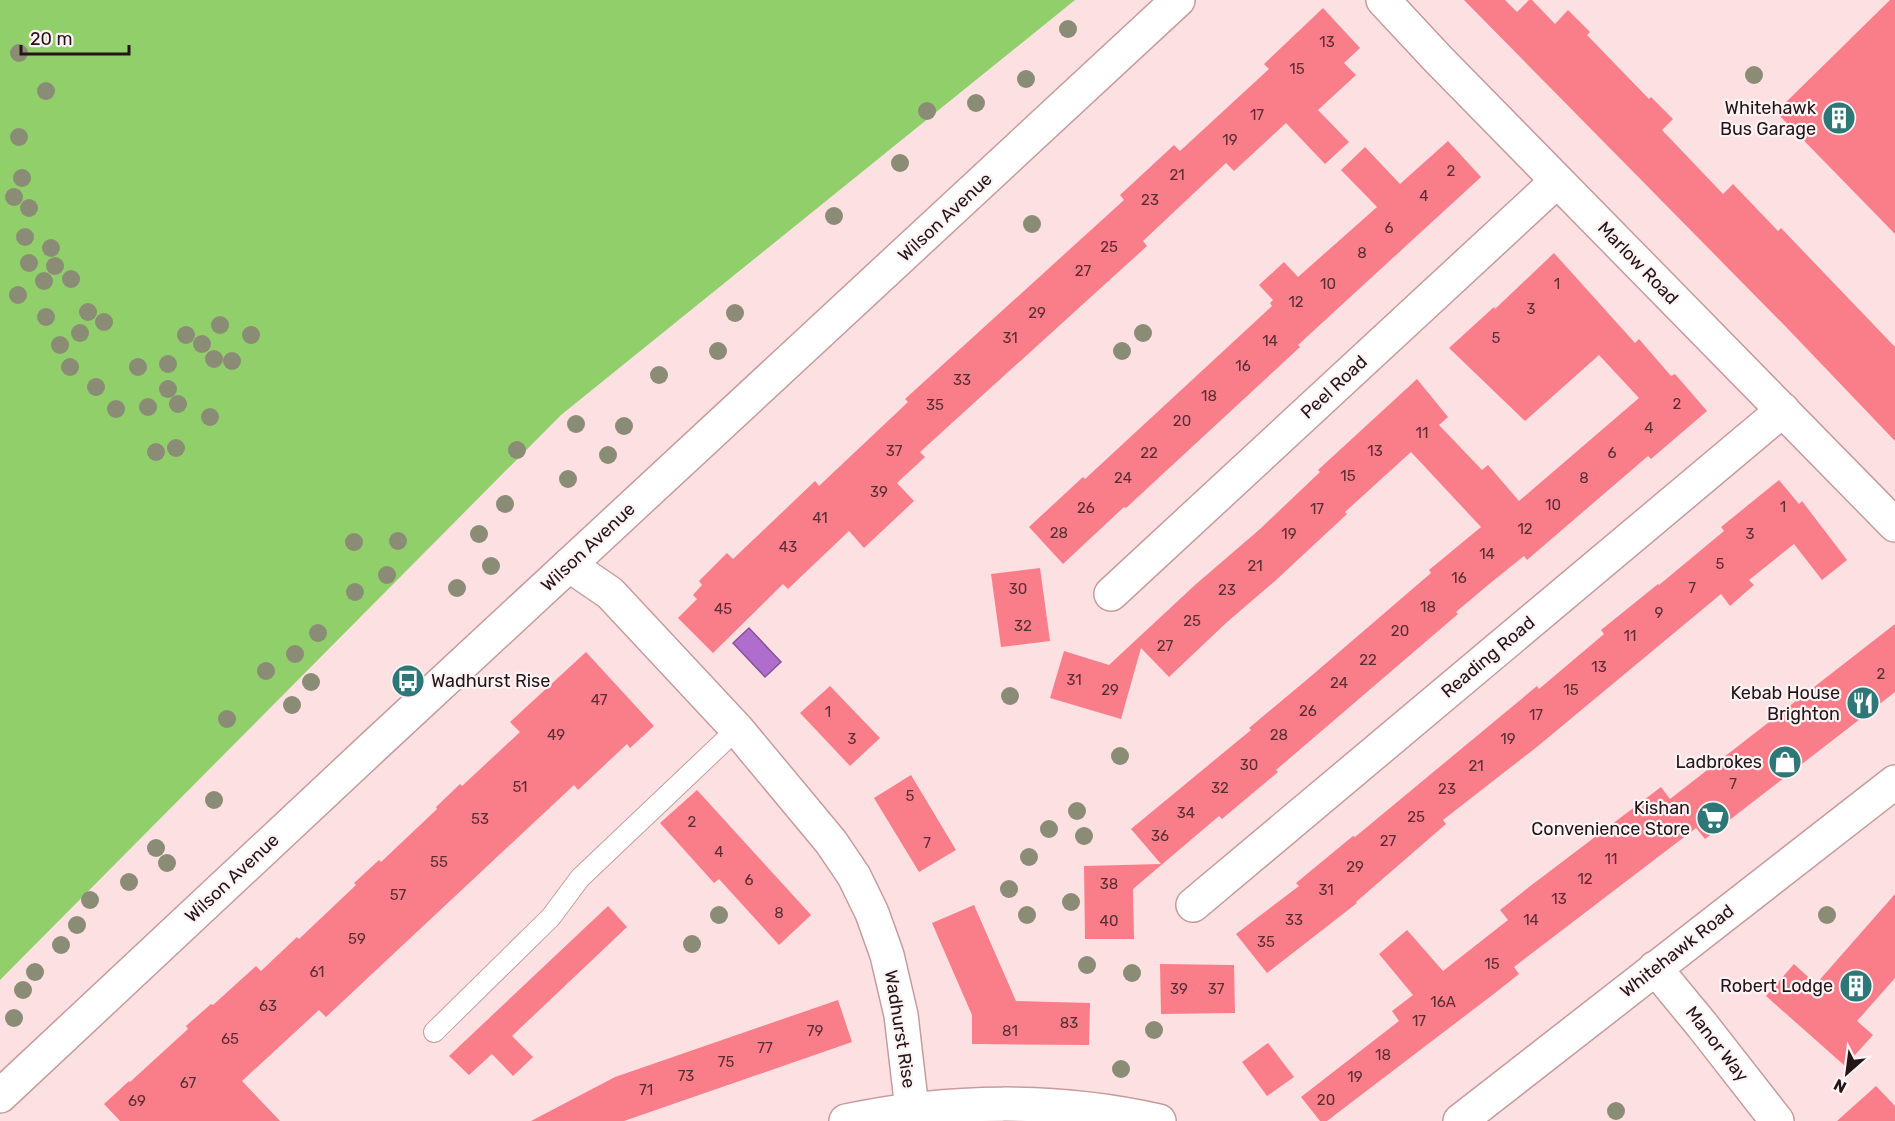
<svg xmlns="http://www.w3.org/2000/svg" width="1895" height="1121" font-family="Rubik,sans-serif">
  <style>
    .green { fill: #91cf6b }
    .water { fill: #af6dcd; stroke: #865396; stroke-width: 1.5 }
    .building { fill: #fa7d8a }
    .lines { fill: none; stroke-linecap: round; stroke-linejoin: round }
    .service-casing { stroke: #c79b9d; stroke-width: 22 }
    .minor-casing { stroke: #c79b9d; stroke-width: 36 }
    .tertiary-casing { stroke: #c79b9d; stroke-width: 36 }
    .service { stroke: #fff; stroke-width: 20 }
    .minor { stroke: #fff; stroke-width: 33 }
    .tertiary { stroke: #fff; stroke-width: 33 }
    .tree { fill: #8b8c76 }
    .labels { text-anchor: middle; stroke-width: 4.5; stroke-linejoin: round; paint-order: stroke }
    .number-label { font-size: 15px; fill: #5a2f33 }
    .poi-label { font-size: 18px; fill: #251516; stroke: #fdf3f4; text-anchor: end }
    .street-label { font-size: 18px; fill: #251516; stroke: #fdf3f4 }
  </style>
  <rect width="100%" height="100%" fill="#fde1e2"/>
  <!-- green -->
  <path class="green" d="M0,0H1075L561,415L0,980Z"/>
  <!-- water -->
  <path class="water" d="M749,628L781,662L765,677L733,643Z"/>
  <!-- building -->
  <g class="building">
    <path d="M1464,0H1505L1517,12L1529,0H1532L1555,24L1568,10L1590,32L1587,35L1649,99L1651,97L1673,119L1662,130L1723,194L1733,184L1778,231L1781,228L1895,347V441L1787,328Z"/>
    <path d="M1890,0H1895V234L1776,112Z"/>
    <path d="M1323,8L1360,48L1344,63L1356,75L1318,110L1349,142L1325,164L1286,123L1234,171L1226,163L1143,241L1147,246L920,452L925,457L897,483L914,501L864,548L849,531L788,589L783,584L713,653L678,618L697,599L693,595L702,585L699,581L727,553L733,559L815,481L819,486L908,402L905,399L1124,200L1120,195L1174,145L1180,151L1269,69L1264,64Z"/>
    <path d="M1448,141L1481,177L1298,345L1300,347L1153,483L1126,508L1124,507L1063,564L1029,527L1083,477L1085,479L1272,306L1270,303L1273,300L1259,285L1284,262L1298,277L1377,207L1341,170L1365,147L1400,184Z"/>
    <path d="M1554,253L1635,343L1639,339L1671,376L1675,374L1707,411L1651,459L1648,456L1527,560L1524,556L1488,585L1456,612L1458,614L1276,770L1278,772L1222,819L1219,816L1133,889L1134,939H1085L1084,866L1161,864L1131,829L1251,730L1249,728L1310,677L1431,573L1429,570L1481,527L1411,452L1345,512L1347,514L1275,581L1226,623L1169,677L1141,648L1121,719L1050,698L1064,651L1109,665L1195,585L1260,529L1320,472L1318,470L1417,379L1448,417L1439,425L1482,470L1488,465L1519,501L1639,398L1599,355L1525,421L1449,348L1494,307L1495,309Z"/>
    <path d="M1779,480L1799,504L1802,501L1847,560L1822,580L1794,544L1749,580L1754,585L1730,606L1721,594L1538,746L1443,820L1446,824L1356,902L1357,903L1267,973L1236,934L1299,886L1296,883L1353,836L1355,837L1537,686L1539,689L1604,634L1601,630L1658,584L1659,585L1724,531L1721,527Z"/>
    <path d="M1040,568L1050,641L1001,647L991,574Z"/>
    <path d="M1895,624V692L1705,839L1696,828L1514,967L1519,974L1495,993L1327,1121H1320L1301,1097L1399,1021L1392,1011L1413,995L1379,954L1407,930L1443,971L1508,920L1500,910L1529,887L1661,787L1670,799Z"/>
    <path d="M586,652L654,726L630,748L627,744L578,790L574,785L326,1017L319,1010L242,1081L280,1121H120L104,1104L129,1081L130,1082L188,1029L186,1026L211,1004L213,1005L256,966L261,971L297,937L299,939L356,885L354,883L379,860L381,862L437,809L436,807L460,784L462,786L520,732L510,722Z"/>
    <path d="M830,686L880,738L850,766L800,713Z"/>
    <path d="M911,775L956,850L919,872L874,798Z"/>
    <path d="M697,790L811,915L779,945L719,879L714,883L660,823Z"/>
    <path d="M1895,894V978L1857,1021L1873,1035L1845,1066L1766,996L1794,964L1816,984Z"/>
    <path d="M974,905L1016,1001L1090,1003L1089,1045L972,1044V1015L932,923Z"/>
    <path d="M608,906L627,927L512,1036L533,1057L513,1076L492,1054L469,1075L449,1056Z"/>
    <path d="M1160,964L1234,965L1235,1013L1161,1014Z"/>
    <path d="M838,1000L852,1042L624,1121H531L615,1077Z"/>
    <path d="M1268,1043L1294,1077L1267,1096L1242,1062Z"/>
    <path d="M1876,1086L1895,1106V1121H1837Z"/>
  </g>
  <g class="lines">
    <defs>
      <path id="service" d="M434,1032L551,917L580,878L737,729"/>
      <g id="minor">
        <path d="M1383,0L1438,59L1895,525"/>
        <path d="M569,565L610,593L737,729L831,842L854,876L872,913L887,955L901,1015L912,1109"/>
        <path d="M1111,594L1557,181"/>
        <path d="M1193,905L1783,410"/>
        <path d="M1655,968L1702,1025L1777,1121"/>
        <path d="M846,1121C948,1099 1057,1098 1159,1121"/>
        <path d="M1460,1121L1895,782"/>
      </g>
      <path id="tertiary" d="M0,1096L374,746L1178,0"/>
    </defs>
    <!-- service casing -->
    <use href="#service" class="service-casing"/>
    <!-- minor casing -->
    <use href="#minor" class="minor-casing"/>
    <!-- tertiary casing -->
    <use href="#tertiary" class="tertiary-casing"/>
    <!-- service -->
    <use href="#service" class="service"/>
    <!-- minor -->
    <use href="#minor" class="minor"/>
    <!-- tertiary -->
    <use href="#tertiary" class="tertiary"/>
  </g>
  <!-- trees -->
  <g class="tree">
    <circle cx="1068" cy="29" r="9"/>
    <circle cx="19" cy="53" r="9"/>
    <circle cx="1754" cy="75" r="9"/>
    <circle cx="1026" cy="79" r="9"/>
    <circle cx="46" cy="91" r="9"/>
    <circle cx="976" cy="103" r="9"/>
    <circle cx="927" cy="111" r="9"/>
    <circle cx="19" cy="137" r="9"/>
    <circle cx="900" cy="163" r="9"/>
    <circle cx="22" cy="178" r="9"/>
    <circle cx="14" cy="197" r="9"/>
    <circle cx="29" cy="208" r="9"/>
    <circle cx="834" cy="216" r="9"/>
    <circle cx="1032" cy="224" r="9"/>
    <circle cx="25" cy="237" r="9"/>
    <circle cx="51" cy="248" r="9"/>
    <circle cx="29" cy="263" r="9"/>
    <circle cx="55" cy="266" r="9"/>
    <circle cx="71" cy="279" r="9"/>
    <circle cx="44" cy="281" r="9"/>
    <circle cx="18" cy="295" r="9"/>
    <circle cx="88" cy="312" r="9"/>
    <circle cx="735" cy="313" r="9"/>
    <circle cx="46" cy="317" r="9"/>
    <circle cx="104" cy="322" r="9"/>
    <circle cx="220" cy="325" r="9"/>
    <circle cx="80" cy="333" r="9"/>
    <circle cx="1143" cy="333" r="9"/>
    <circle cx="186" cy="335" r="9"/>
    <circle cx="251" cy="335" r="9"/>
    <circle cx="202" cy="344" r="9"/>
    <circle cx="60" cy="345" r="9"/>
    <circle cx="718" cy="351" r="9"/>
    <circle cx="1122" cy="351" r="9"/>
    <circle cx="214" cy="359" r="9"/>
    <circle cx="232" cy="361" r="9"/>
    <circle cx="168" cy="364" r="9"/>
    <circle cx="70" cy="367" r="9"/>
    <circle cx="138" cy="367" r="9"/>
    <circle cx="659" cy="375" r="9"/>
    <circle cx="96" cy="387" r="9"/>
    <circle cx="168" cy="389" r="9"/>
    <circle cx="178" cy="404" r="9"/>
    <circle cx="148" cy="407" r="9"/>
    <circle cx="116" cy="409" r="9"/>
    <circle cx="210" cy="417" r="9"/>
    <circle cx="576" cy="424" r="9"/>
    <circle cx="624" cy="426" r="9"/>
    <circle cx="176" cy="448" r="9"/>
    <circle cx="517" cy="450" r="9"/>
    <circle cx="156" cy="452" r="9"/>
    <circle cx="608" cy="455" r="9"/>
    <circle cx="568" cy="479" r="9"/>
    <circle cx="505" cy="504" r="9"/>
    <circle cx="479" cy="534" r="9"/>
    <circle cx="398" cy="541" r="9"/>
    <circle cx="354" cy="542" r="9"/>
    <circle cx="491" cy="566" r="9"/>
    <circle cx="387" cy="575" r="9"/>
    <circle cx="457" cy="588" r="9"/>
    <circle cx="355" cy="592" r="9"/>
    <circle cx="318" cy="633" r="9"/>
    <circle cx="295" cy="654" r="9"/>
    <circle cx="266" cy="671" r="9"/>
    <circle cx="311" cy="682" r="9"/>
    <circle cx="1010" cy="696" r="9"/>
    <circle cx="292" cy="705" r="9"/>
    <circle cx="227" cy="719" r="9"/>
    <circle cx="1120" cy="756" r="9"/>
    <circle cx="214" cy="800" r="9"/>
    <circle cx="1077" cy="811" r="9"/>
    <circle cx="1049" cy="829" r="9"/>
    <circle cx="1084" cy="836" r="9"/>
    <circle cx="156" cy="848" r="9"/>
    <circle cx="1029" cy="857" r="9"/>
    <circle cx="167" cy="863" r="9"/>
    <circle cx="129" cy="882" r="9"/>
    <circle cx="1009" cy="889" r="9"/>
    <circle cx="90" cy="900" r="9"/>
    <circle cx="1071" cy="902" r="9"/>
    <circle cx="719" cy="915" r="9"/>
    <circle cx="1027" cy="915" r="9"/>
    <circle cx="1827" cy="915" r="9"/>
    <circle cx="77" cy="925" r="9"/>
    <circle cx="692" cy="944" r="9"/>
    <circle cx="61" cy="945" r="9"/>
    <circle cx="1087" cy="965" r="9"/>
    <circle cx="35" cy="972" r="9"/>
    <circle cx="1132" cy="973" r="9"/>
    <circle cx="23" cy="990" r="9"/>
    <circle cx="14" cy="1018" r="9"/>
    <circle cx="1154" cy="1030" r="9"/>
    <circle cx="1121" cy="1069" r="9"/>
    <circle cx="1616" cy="1111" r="9"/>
  </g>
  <!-- icons -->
  <defs>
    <symbol id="building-disc" viewBox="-11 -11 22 22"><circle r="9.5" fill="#2e7777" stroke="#fdf3f4"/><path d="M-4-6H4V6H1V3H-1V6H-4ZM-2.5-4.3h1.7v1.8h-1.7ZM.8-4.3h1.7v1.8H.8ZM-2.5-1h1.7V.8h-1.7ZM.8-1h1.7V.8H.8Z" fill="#fff"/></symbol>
    <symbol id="bus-disc" viewBox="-11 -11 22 22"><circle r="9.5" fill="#2e7777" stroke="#fdf3f4"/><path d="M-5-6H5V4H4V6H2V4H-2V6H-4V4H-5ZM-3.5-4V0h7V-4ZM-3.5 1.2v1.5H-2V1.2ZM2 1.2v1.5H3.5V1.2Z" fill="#fff"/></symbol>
    <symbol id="restaurant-disc" viewBox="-11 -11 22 22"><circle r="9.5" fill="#2e7777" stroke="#fdf3f4"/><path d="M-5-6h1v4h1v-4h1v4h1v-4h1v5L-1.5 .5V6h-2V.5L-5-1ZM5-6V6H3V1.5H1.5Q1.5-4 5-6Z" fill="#fff"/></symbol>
    <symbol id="shop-disc" viewBox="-11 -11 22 22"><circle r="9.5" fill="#2e7777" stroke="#fdf3f4"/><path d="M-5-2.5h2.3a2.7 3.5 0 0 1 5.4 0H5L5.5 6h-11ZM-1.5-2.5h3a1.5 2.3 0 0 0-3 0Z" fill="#fff"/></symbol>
    <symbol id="supermarket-disc" viewBox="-11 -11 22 22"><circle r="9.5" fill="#2e7777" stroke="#fdf3f4"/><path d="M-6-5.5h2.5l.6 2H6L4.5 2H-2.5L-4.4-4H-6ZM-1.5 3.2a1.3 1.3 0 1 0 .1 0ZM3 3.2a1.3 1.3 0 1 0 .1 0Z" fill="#fff"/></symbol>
  </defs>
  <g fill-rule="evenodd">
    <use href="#building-disc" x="1820" y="99" width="38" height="38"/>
    <use href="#bus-disc" x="389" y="662" width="38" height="38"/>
    <use href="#restaurant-disc" x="1844" y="684" width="38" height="38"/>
    <use href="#shop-disc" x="1766" y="743" width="38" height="38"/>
    <use href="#supermarket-disc" x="1694" y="799" width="38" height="38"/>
    <use href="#building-disc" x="1837" y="967" width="38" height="38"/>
  </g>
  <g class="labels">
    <!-- number labels -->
    <g class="number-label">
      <text x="1327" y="47">13</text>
      <text x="1297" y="74">15</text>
      <text x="1257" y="120">17</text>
      <text x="1230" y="145">19</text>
      <text x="1451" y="176">2</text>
      <text x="1177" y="180">21</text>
      <text x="1424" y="201">4</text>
      <text x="1150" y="205">23</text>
      <text x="1389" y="233">6</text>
      <text x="1109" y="252">25</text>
      <text x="1362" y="258">8</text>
      <text x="1083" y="276">27</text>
      <text x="1328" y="289">10</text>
      <text x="1557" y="289">1</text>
      <text x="1296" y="307">12</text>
      <text x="1531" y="314">3</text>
      <text x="1037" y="318">29</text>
      <text x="1010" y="343">31</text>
      <text x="1496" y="343">5</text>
      <text x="1270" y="346">14</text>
      <text x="1243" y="371">16</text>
      <text x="962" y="385">33</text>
      <text x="1209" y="401">18</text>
      <text x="1677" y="409">2</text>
      <text x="935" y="410">35</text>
      <text x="1182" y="426">20</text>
      <text x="1649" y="433">4</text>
      <text x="1422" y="438">11</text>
      <text x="894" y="456">37</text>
      <text x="1375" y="456">13</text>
      <text x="1149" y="458">22</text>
      <text x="1612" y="458">6</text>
      <text x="1348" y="481">15</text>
      <text x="1123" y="483">24</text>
      <text x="1584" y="483">8</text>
      <text x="879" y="497">39</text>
      <text x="1553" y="510">10</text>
      <text x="1783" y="512">1</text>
      <text x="1086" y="513">26</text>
      <text x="1317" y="514">17</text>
      <text x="820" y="523">41</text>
      <text x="1525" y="534">12</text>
      <text x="1059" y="538">28</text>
      <text x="1289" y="539">19</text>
      <text x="1750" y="539">3</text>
      <text x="788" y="552">43</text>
      <text x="1487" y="559">14</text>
      <text x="1720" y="569">5</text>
      <text x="1255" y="571">21</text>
      <text x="1459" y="583">16</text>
      <text x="1692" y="593">7</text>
      <text x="1018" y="594">30</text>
      <text x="1227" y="595">23</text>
      <text x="1428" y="612">18</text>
      <text x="723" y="614">45</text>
      <text x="1659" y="618">9</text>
      <text x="1192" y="626">25</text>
      <text x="1023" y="631">32</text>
      <text x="1400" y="636">20</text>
      <text x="1630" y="641">11</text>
      <text x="1165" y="651">27</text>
      <text x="1368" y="665">22</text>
      <text x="1599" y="672">13</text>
      <text x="1881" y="679">2</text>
      <text x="1074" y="685">31</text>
      <text x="1339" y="688">24</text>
      <text x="1110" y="695">29</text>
      <text x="1571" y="695">15</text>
      <text x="599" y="705">47</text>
      <text x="1308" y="716">26</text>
      <text x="828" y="717">1</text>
      <text x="1536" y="720">17</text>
      <text x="556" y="740">49</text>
      <text x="1279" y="740">28</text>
      <text x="852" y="744">3</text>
      <text x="1508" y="744">19</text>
      <text x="1249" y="770">30</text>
      <text x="1476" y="771">21</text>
      <text x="1733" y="789">7</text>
      <text x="520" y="792">51</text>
      <text x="1220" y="793">32</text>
      <text x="1447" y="794">23</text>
      <text x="910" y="801">5</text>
      <text x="1186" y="818">34</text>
      <text x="1416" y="822">25</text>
      <text x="480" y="824">53</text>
      <text x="692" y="827">2</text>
      <text x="1160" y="841">36</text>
      <text x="1388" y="846">27</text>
      <text x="927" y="848">7</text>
      <text x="719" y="857">4</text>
      <text x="1611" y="864">11</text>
      <text x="439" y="867">55</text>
      <text x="1355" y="872">29</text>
      <text x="1585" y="884">12</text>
      <text x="749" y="885">6</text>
      <text x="1109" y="889">38</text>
      <text x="1326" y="895">31</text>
      <text x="398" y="900">57</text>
      <text x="1559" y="904">13</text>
      <text x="779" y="918">8</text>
      <text x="1294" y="925">33</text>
      <text x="1531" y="925">14</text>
      <text x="1109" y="926">40</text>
      <text x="357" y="944">59</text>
      <text x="1266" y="947">35</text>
      <text x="1492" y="969">15</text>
      <text x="317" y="977">61</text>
      <text x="1179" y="994">39</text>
      <text x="1216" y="994">37</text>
      <text x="1443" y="1007">16A</text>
      <text x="268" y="1011">63</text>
      <text x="1419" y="1026">17</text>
      <text x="1069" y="1028">83</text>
      <text x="815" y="1036">79</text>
      <text x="1010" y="1036">81</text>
      <text x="230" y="1044">65</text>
      <text x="765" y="1053">77</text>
      <text x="1383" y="1060">18</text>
      <text x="726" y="1067">75</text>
      <text x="686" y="1081">73</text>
      <text x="1355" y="1082">19</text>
      <text x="188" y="1088">67</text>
      <text x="646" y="1095">71</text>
      <text x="1326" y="1105">20</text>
      <text x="137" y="1106">69</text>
    </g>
    <!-- poi labels -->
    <g class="poi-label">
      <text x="1816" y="114">Whitehawk<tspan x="1816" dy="21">Bus Garage</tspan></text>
      <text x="431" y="687" text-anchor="start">Wadhurst Rise</text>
      <text x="1840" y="699">Kebab House<tspan x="1840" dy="21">Brighton</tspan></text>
      <text x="1762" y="768">Ladbrokes</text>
      <text x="1690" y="814">Kishan<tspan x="1690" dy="21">Convenience Store</tspan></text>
      <text x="1833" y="992">Robert Lodge</text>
    </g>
    <!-- street labels -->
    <g class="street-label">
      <text transform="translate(945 217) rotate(-43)" y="6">Wilson Avenue</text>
      <text transform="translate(1638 263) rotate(46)" y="6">Marlow Road</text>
      <text transform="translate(1334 387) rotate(-43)" y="6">Peel Road</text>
      <text transform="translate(588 547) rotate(-43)" y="6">Wilson Avenue</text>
      <text transform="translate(1488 657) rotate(-40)" y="6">Reading Road</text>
      <text transform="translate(232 878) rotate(-43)" y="6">Wilson Avenue</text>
      <text transform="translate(1677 951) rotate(-38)" y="6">Whitehawk Road</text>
      <text transform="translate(900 1029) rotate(81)" y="6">Wadhurst Rise</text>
      <text transform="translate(1717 1044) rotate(52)" y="6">Manor Way</text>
    </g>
  </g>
  <!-- north arrow -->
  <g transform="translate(1847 1073) rotate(208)" stroke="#fdf3f4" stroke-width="4.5" paint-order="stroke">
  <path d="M0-4.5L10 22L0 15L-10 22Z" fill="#251516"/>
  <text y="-9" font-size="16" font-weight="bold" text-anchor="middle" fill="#251516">N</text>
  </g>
  <!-- scale -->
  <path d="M21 45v9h108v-9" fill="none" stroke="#251516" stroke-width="3"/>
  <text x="30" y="45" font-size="18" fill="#251516" stroke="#fdf3f4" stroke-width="4.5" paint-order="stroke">20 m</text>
</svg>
